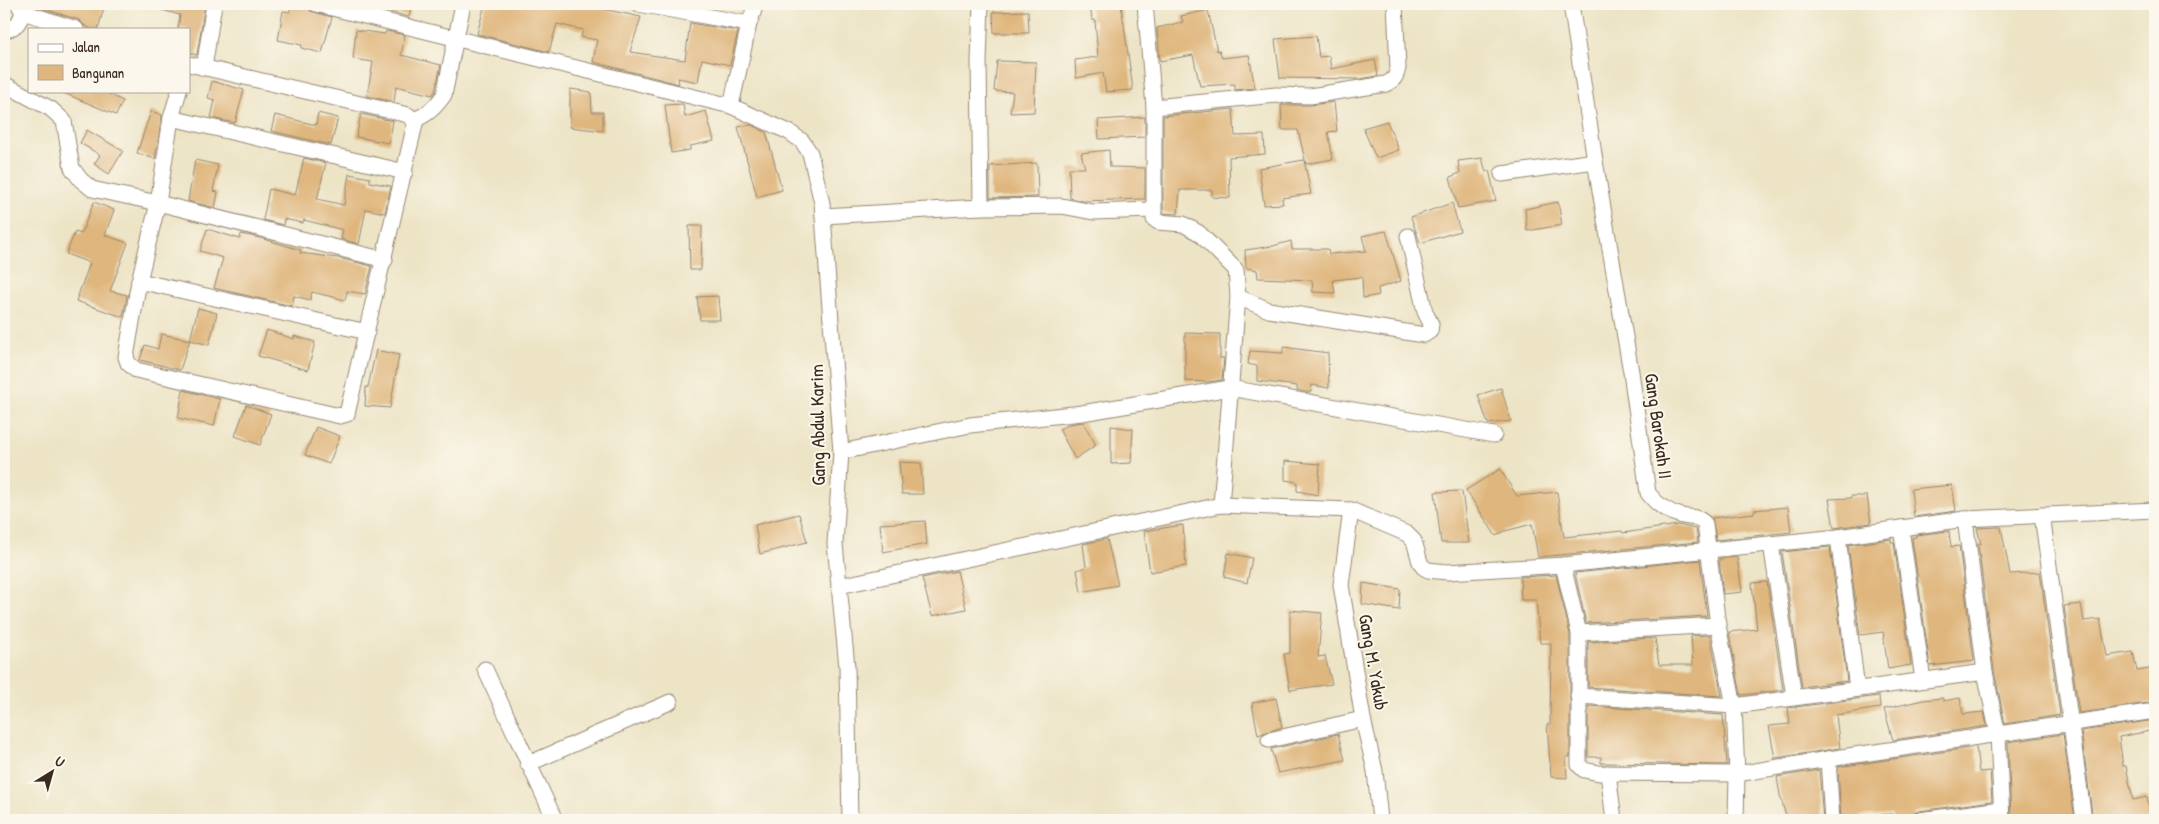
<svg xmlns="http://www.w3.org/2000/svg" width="2159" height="824" font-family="'Patrick Hand',sans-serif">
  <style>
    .building { fill: #dfb67d }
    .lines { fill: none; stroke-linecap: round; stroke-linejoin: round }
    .minor-casing { stroke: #948772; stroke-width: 17 }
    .minor { stroke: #fff; stroke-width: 15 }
    .labels { text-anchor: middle; stroke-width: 4; stroke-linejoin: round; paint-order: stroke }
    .street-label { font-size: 19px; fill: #3b2a1e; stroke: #fbf7ec }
  </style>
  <rect width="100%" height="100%" fill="#fbf7ec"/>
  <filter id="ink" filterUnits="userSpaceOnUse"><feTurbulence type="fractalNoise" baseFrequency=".02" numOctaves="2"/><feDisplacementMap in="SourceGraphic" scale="10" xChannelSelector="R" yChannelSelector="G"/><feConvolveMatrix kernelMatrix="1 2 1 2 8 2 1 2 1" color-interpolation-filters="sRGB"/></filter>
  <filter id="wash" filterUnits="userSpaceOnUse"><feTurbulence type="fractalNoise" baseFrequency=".0096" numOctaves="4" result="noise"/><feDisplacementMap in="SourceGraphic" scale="20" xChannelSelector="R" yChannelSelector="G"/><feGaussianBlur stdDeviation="1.12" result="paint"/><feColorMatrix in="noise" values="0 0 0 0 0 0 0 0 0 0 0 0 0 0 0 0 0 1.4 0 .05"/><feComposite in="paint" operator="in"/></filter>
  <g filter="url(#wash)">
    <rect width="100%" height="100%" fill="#ede4c6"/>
    <g id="blocks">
      <!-- building -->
      <g class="building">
        <path d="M29,4H105L98,29H92L85,26L79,20Z"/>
        <path d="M155,4H205L197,55L189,53V29H178L180,15L155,8Z"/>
        <path d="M290,4H307L310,11L332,17L322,53L301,48L302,45L278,40L283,11L290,12Z"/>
        <path d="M392,4H412L409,17L390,12Z"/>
        <path d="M485,4H579L641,17L630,52L685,60L690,23L738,31L730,65L702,59L698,82L678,78L679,84L593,62L597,40L581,37L583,30L557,24L549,52L477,34Z"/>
        <path d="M1090,4H1121L1133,90L1106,92L1103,73L1076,78L1075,60L1098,57L1095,20H1092Z"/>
        <path d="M1208,10L1217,51L1219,50L1222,58L1249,55L1255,88L1235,90V84L1200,86L1193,55L1160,61L1157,28L1183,22L1181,16Z"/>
        <path d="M1028,11L1029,33H994L993,12Z"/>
        <path d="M356,30L385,34L386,31L405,35L401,55L441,65L435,91L432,95L396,86L394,102L367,96L373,62L353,59Z"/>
        <path d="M1316,36L1319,57L1329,56L1331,69L1375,60L1378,76L1360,79L1280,78L1275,39Z"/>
        <path d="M997,61L1036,62L1034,112L1010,113L1013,92L994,91Z"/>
        <path d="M212,81L244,90L235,123L211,118L215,100L208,98Z"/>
        <path d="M570,89L591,92L592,112H603V131L570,127Z"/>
        <path d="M59,91H103L123,101L116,115Z"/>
        <path d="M1334,102L1337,131L1328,132L1333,159L1306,164L1298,130H1282L1281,105H1310Z"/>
        <path d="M683,104L685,117L706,111L714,141L690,146V150L671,153L665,105Z"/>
        <path d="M1233,109L1235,136L1264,135L1265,154L1229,157L1230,198L1212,197V190H1180L1178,214L1163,213V116Z"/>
        <path d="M151,111L162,115L155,159L137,153Z"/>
        <path d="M318,113L338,118L331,145L271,131L275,115L316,125Z"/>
        <path d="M361,114L393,121L389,143L356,137Z"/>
        <path d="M1145,117V137L1099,139L1098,120Z"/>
        <path d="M1387,121L1399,150L1376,158L1363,128Z"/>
        <path d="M751,125L766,132L782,190L757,197L738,127Z"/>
        <path d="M87,130L123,151L109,174L94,164L100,155L80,143Z"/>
        <path d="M1109,150L1110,167L1145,168V199L1083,201L1070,198L1069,168H1085L1081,153Z"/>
        <path d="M304,158L326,163L317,199L344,205L349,174L370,178V182L391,186L385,213L366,209L359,244L341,239L343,230L304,220L303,223L284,219L283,225L263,220L269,189L295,195Z"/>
        <path d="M1482,158L1486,172L1489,170L1496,201L1458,208L1450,177L1460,173L1458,161Z"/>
        <path d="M195,160L218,165L213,191L218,192L215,208L188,201Z"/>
        <path d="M1304,160L1311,194L1282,198L1283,204L1264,205L1259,168Z"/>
        <path d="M1037,163L1038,197L990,198V166Z"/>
        <path d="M94,202L114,210L105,235L128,243L110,291L127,295L123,317L76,301L90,263L66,254L75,232L81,234Z"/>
        <path d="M1558,202L1562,225L1527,231L1525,209Z"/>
        <path d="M1452,203L1460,231L1420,243L1411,217Z"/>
        <path d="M689,226H702L701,270H690Z"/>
        <path d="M207,229L240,239L241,234L260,238L301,250L300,253L338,258L372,266L365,294L347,291L345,300L312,292L310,300L294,296L292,306L214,288L223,258L200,251Z"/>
        <path d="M1386,231L1401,281L1378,288L1379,295L1363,298L1362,277L1333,280L1335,293L1313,292L1312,280L1258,278L1257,270L1246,268L1245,250L1273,246L1291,241L1292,249H1328L1329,254L1366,251L1362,236Z"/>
        <path d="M718,296L720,320H700L697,297Z"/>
        <path d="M198,308L217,313L209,345L190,340L180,370L140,360L145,345L158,349L161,334L190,340Z"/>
        <path d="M267,330L294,339V336L315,342L308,370L258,356Z"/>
        <path d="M1185,333L1220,334V358H1224L1222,380L1207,382L1185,381Z"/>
        <path d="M1283,347L1328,353L1329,388L1312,385L1311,392H1305L1297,390V386L1257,381V366L1248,364L1250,351L1283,353Z"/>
        <path d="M376,350L399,355L390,408L365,406L366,387H368Z"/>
        <path d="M1501,388L1511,421L1488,424L1478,395Z"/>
        <path d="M183,390L220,399L214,426L178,418Z"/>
        <path d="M246,405L271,414L260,445L235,436Z"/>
        <path d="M1083,422L1096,445L1075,459L1059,429L1070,424Z"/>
        <path d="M1111,426L1133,429L1131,463L1111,464Z"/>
        <path d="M316,427L340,436L329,464L305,455Z"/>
        <path d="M1285,461L1320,464L1318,495L1297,491V482L1285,480Z"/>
        <path d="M899,462L921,463L923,494H902Z"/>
        <path d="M1500,469L1517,496L1557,492L1564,537L1622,531L1623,533L1678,525L1696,529L1698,542L1538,557L1532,524L1505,531L1496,536L1466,490Z"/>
        <path d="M1952,485L1956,511L1914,517L1911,489Z"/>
        <path d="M1462,491L1469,543H1441L1435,492Z"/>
        <path d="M1851,496H1867L1871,523L1834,528L1829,499L1851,498Z"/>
        <path d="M1788,507L1791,532L1716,540L1712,518L1754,513V510Z"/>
        <path d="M799,514L807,542L760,554L755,525Z"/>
        <path d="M925,521L927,544L883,552L880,524Z"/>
        <path d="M1183,525L1186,566L1150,572L1144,531Z"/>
        <path d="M2001,527L2010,574L2040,572L2060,715L2005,724L1994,670L1978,544H1981L1977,528Z"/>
        <path d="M1949,531L1951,547L1959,546L1974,661L1930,666L1912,538L1916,537V535Z"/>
        <path d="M1107,539L1118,585L1081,592L1077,570L1086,567L1083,544Z"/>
        <path d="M1891,539V542H1894L1911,665L1888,669L1883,632L1860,635L1848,545Z"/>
        <path d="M1830,547L1847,681L1802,687L1782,552Z"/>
        <path d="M1228,553L1252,558L1247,583L1224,577Z"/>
        <path d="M1737,557L1742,592L1723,594L1719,559Z"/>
        <path d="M1700,560L1707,616L1586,623L1575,573Z"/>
        <path d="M957,571L966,609L932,616L922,578Z"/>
        <path d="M1556,575L1570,634V757H1566L1567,778L1551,777L1547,724H1550L1551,643H1540L1536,600H1521L1520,577Z"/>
        <path d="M1767,582L1783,690L1741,695L1729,632L1757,629L1752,583Z"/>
        <path d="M1363,583L1400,589L1399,610L1362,604Z"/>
        <path d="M2081,604L2084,621L2100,619L2107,656L2133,652L2137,671L2155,668V702L2079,713L2064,606Z"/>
        <path d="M1290,610L1322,613L1318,657L1325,656L1332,684L1290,690L1284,654L1290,653Z"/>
        <path d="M1710,635L1722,696L1588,687V642L1655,638L1659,665H1693L1691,636Z"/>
        <path d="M1879,696L1880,708L1836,715L1840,748L1775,758L1769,726L1790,724L1788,708Z"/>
        <path d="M1276,698L1282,727L1258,735L1252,703Z"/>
        <path d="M1943,698V701L1960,698L1963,714L1984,712L1987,726L1893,740L1884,709L1923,700Z"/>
        <path d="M1588,706L1723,715L1727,765L1601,763V757H1588Z"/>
        <path d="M2155,720V730L2119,737L2123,766H2126L2133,800L2147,797L2151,820H2093L2081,731Z"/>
        <path d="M1338,734L1345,760L1278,773L1271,749Z"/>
        <path d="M2063,734L2075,820H2011L2008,742Z"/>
        <path d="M1976,747L1979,772L1990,771L1992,801L1919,811L1914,813L1911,820H1892V814L1860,816V820H1841L1838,767Z"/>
        <path d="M1819,770L1823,820H1787L1780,795L1777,777Z"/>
      </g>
    </g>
  </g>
  <g filter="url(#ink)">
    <use href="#blocks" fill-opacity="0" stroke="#948772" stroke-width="1"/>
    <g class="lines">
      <defs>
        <g id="minor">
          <path d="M316,4L731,106L789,132L802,141L810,153L822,203L841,452L835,544L847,667L850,820"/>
          <path d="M639,4L749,24"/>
          <path d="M1145,4L1154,107V219L1158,222L1183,224L1199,233L1236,270L1238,297L1221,505"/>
          <path d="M1571,4L1595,161L1631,372L1648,493C1657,505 1667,512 1682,516C1691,518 1698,516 1705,524L1718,625L1734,706L1737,774L1736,820"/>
          <path d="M23,12L76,29"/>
          <path d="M4,31C16,27 19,24 23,12L19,5"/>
          <path d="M204,68L214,4"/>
          <path d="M4,84L51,109L64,121L72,168L81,180L92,189L158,203L385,260"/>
          <path d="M179,91L171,118L158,203L139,281L126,357L128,363L136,370L340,416L347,414L415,124L414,120L408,115L189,64"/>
          <path d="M731,106L749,24L756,4"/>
          <path d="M1154,107L1276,95L1310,96L1386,84C1394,80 1396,77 1398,68L1395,4"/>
          <path d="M171,118L405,172"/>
          <path d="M414,120C428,115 436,106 444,95L463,4"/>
          <path d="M1502,174L1595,161"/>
          <path d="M981,207L979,62L981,4"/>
          <path d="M823,216L981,207L1062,206L1093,212L1153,210"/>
          <path d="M139,281L367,332"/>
          <path d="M1238,297L1269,310L1424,335L1430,331L1431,324L1425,312L1408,236"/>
          <path d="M841,452L970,425L1082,413L1230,388L1494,435"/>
          <path d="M1351,510L1341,585L1363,719L1375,771L1380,820"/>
          <path d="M2042,515L2084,820"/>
          <path d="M1965,519L1985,672L1998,735L2002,820"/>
          <path d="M1901,528L1923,680"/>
          <path d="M1838,537L1857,689"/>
          <path d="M1771,544L1794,697"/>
          <path d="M1563,565L1579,633V765L1584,770L1599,773L1737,774L1828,759L2155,711"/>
          <path d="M839,586L1221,505L1351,510L1407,534L1414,541L1420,562L1423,567L1428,570L1447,572L1563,565L1838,537L1965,519L2155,510"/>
          <path d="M1579,633L1718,625"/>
          <path d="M485,669L555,820"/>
          <path d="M1578,696L1734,706L1985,672"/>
          <path d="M1269,740L1363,719"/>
          <path d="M1828,759L1832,820"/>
          <path d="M528,764L670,702"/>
          <path d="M1608,773L1614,820"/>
          <path d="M1920,820L2001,809"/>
        </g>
      </defs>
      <!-- minor casing -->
      <use href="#minor" class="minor-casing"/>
      <!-- minor -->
      <use href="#minor" class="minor"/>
    </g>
  </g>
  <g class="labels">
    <!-- street labels -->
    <g class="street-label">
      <text transform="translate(817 425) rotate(-91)" y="7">Gang Abdul Karim</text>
      <text transform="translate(1659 426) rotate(82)" y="7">Gang Barokah II</text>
      <text transform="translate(1374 662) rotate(80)" y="7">Gang M. Yakub</text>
    </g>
  </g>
  <!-- margin -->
  <rect width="2159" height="824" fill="none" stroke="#fbf7ec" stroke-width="20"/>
  <!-- legend -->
  <rect x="28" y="28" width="162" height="65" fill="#fbf7ec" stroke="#aea59a"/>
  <rect x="38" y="44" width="25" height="8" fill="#ffffff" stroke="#aea59a"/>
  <text x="72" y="52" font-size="15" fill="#3b2a1e">Jalan</text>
  <rect x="38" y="65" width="25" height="15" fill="#dfb67d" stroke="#aea59a"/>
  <text x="72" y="78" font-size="15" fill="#3b2a1e">Bangunan</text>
  <!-- north arrow -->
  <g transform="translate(52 772) rotate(37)" stroke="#fbf7ec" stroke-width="4" paint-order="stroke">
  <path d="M0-4L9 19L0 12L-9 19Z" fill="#3b2a1e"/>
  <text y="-8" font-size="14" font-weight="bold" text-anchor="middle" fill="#3b2a1e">U</text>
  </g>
</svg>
